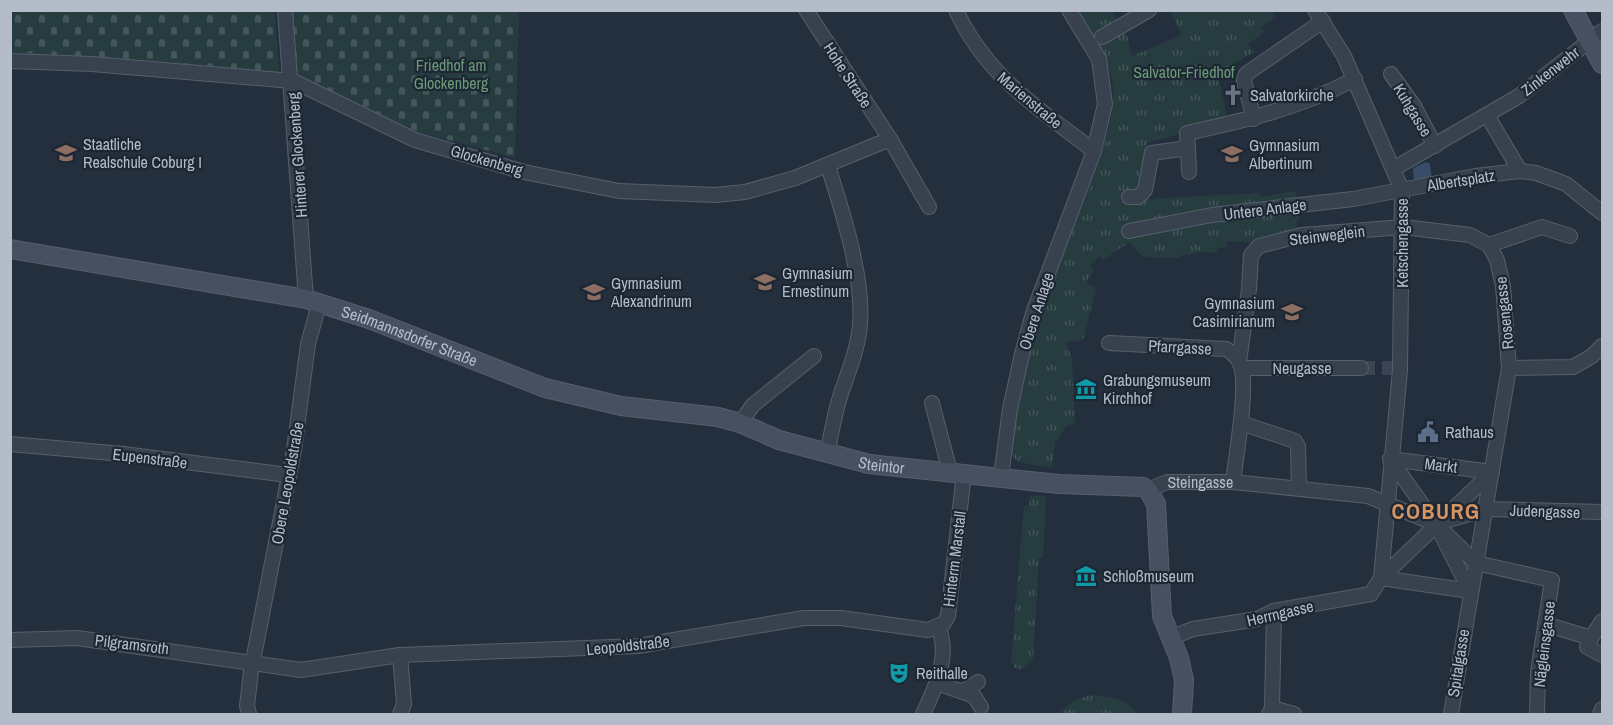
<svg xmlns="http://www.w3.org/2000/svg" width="1613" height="725" font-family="'Archivo Narrow',sans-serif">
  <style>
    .grass { fill: url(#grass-tufts) }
    .cemetery { fill: url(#cemetery-stones) }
    .water { fill: #394c67 }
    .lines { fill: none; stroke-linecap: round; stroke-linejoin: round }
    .street-tunnel { stroke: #3a4453; stroke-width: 14; stroke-dasharray: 14 7; stroke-linecap: butt }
    .street-casing { stroke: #565f6c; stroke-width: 16 }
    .secondary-casing { stroke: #565f6c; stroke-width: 20 }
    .street { stroke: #38414e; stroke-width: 14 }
    .secondary { stroke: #465061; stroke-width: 18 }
    .labels { text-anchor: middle; stroke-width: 4.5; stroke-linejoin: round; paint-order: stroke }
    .park-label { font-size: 16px; fill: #6b9a76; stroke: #1d2633 }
    .street-label { font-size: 16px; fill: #b4bcc9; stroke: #1d2633 }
    .poi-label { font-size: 16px; fill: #b4bcc9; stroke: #1d2633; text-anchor: start }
    .district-label { font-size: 22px; font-weight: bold; letter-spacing: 1.5px; fill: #d59563; stroke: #1d2633 }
  </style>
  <defs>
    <pattern id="grass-tufts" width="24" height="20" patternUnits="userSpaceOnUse" patternTransform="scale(1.5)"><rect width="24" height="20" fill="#263c3f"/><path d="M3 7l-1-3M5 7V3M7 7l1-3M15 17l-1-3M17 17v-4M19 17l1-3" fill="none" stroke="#435659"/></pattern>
    <pattern id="cemetery-stones" width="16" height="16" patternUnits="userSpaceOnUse" patternTransform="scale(1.5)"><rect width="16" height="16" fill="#263c3f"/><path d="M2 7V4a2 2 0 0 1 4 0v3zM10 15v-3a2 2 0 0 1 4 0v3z" fill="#435659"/></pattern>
  </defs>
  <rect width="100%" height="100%" fill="#242f3e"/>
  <!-- grass -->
  <g class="grass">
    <path d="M1077,11H1112L1127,35L1132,56L1181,35L1171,11H1271L1276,17L1261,27L1264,32L1248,44L1254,52L1223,70L1218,77L1228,121L1147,143V199L1259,193L1260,197L1296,191L1299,220L1296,221L1298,232L1258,243L1226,241L1227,247L1217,248V252L1208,253L1207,251L1180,256V258L1143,257L1130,242L1103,260L1099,256L1089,266L1094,271L1086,282L1096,289L1083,340L1066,342L1072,359L1075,425H1067L1055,442L1052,468L1018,462L1010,454C1019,397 1031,340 1050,286C1067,235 1118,138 1113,88C1111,58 1094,34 1077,11Z"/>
    <path d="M1030,496H1046L1043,558H1039L1033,660L1022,669L1015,668L1011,661L1024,506H1029Z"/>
    <path d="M1091,695C1109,696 1126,699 1138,714H1057L1075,700Z"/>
  </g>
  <!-- cemetery -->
  <g class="cemetery">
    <path d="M10,11H275L279,74L11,52Z"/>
    <path d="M289,11H519L515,158L416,131L295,76Z"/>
  </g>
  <!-- water -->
  <path class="water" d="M1426,162L1430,164L1432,179L1414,181L1413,168Z"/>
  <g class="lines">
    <!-- street-tunnel -->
    <path class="street-tunnel" d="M1361,368H1392"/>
    <defs>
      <g id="street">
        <path d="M285,10L306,299"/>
        <path d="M806,10L890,139L929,207"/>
        <path d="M956,10C986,76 1039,109 1094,151"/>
        <path d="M1315,10L1344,56L1402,190L1400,370L1381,578"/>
        <path d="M1102,37L1149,10"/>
        <path d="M10,61L92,64L293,81L415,140L524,172L619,191L715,195L745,192L795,178L890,139"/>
        <path d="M1391,74L1414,106L1435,146"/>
        <path d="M1487,115L1520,171"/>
        <path d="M1254,119L1244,81L1246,74L1323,21"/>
        <path d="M1188,148L1189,172"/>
        <path d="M1395,168L1519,96L1602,31"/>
        <path d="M1129,197H1138L1145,190L1152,153L1188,148L1187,133C1247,120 1299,108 1355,79"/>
        <path d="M1129,231L1212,215L1353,199L1475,176L1520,171L1536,173L1566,184L1602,213"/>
        <path d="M1489,245L1542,227L1570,236"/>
        <path d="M1109,343L1226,349C1233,353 1239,359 1241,366C1248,388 1236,456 1233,482"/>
        <path d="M1239,362L1249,289L1251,255L1259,246L1302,235L1403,227L1470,235L1489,245L1497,260L1503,286L1509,368L1451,714"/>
        <path d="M1242,368H1361"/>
        <path d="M1509,368L1573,367L1592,356L1602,346"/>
        <path d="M932,403L950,472"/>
        <path d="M740,423L753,405L814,356"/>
        <path d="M1241,423L1295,441L1298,446L1299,488"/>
        <path d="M10,444L123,454L288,475"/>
        <path d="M827,454C831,436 834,417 839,400C847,374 858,351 860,324C864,278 842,210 828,166"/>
        <path d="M1390,459L1436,524L1470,591"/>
        <path d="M1390,459L1492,472"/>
        <path d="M1001,477L1010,409L1022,354L1033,313L1094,151L1105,104L1099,59L1069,10"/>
        <path id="s1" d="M1148,490L1167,482H1233L1368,496L1436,524L1476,563L1552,580L1538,672L1537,714"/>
        <path d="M1441,522L1487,509L1602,512"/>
        <path d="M1381,578L1470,591"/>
        <path d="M1545,624L1591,638L1587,647L1602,655"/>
        <path d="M1170,638L1193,629L1257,619L1274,611L1371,594L1381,578L1492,472"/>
        <path d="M1591,638L1602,621"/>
        <path d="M10,640L77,638L301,670L400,655L638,646L804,618H841L928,630L944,623L948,616L964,473"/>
        <path d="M937,683L974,696L981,707"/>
        <path d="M963,691L978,682"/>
        <path d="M1272,708L1294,714"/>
        <path d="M249,714L247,706L251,671L294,450L308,344L319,304"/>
        <path d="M400,714L404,704L400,655"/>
        <path d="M923,714C935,689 951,654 938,627"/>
        <path d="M1269,714L1272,708L1274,611"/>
        <path d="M1600,714L1602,709"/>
      </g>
      <g id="secondary">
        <path d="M1573,10L1602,64"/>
        <path id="s2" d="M10,249L306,299L369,319L545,388L621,406L718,417L740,423L779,440L869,464L1059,484L1143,487L1148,490L1156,504L1162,616L1179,658L1184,680L1182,714"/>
      </g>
    </defs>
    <!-- street casing -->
    <use href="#street" class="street-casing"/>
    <!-- secondary casing -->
    <use href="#secondary" class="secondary-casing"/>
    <!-- street -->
    <use href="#street" class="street"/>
    <!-- secondary -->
    <use href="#secondary" class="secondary"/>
  </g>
  <!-- icons -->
  <defs>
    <symbol id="church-bare" viewBox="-9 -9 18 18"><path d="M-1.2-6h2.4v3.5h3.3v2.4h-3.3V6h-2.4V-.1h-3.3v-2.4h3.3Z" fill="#6b7280" stroke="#1d2633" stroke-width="2.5" paint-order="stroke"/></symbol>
    <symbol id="school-bare" viewBox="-9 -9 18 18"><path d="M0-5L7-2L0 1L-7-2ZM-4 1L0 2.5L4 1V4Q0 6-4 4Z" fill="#8d6e63" stroke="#1d2633" stroke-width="2.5" paint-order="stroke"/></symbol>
    <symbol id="museum-bare" viewBox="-9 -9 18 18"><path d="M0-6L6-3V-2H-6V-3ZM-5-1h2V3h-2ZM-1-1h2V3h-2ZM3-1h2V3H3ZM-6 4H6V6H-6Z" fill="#0f9aa8" stroke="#1d2633" stroke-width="2.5" paint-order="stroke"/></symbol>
    <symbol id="civic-bare" viewBox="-9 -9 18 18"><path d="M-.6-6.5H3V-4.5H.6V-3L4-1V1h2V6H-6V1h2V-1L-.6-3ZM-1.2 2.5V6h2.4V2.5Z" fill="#5c6f8a" stroke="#1d2633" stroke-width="2.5" paint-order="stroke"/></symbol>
    <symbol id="theatre-bare" viewBox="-9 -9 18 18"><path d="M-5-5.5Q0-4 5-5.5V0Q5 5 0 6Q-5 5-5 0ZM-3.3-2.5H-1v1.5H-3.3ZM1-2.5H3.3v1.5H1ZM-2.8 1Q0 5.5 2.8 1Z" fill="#0f9aa8" stroke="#1d2633" stroke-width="2.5" paint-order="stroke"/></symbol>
  </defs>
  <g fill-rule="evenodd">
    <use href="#church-bare" x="1218" y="80" width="30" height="30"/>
    <use href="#school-bare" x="51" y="138" width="30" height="30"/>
    <use href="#school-bare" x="1217" y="139" width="30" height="30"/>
    <use href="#school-bare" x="750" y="267" width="30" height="30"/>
    <use href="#school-bare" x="579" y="277" width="30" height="30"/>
    <use href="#school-bare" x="1277" y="297" width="30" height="30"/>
    <use href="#museum-bare" x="1071" y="374" width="30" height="30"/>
    <use href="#civic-bare" x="1413" y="417" width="30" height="30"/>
    <use href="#museum-bare" x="1071" y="561" width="30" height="30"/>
    <use href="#theatre-bare" x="884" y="658" width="30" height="30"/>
  </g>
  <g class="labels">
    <!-- park labels -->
    <g class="park-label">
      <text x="451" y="71">Friedhof am<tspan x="451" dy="18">Glockenberg</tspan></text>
      <text x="1184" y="78">Salvator-Friedhof</text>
    </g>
    <!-- street labels -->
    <g class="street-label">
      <text transform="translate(1550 71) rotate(-38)" y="6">Zinkenwehr</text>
      <text transform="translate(848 75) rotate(57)" y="6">Hohe Straße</text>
      <text transform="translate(1030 100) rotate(40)" y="6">Marienstraße</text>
      <text transform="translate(1413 110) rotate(59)" y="6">Kuhgasse</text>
      <text transform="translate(297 155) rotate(-94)" y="6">Hinterer Glockenberg</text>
      <text transform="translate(487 160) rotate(16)" y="6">Glockenberg</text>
      <text transform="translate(1461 180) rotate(-9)" y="6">Albertsplatz</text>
      <text transform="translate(1265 209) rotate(-7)" y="6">Untere Anlage</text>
      <text transform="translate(1327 235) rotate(-7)" y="6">Steinweglein</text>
      <text transform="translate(1402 243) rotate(-90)" y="6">Ketschengasse</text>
      <text transform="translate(1036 311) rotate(-72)" y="6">Obere Anlage</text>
      <text transform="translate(1504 313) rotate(-96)" y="6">Rosengasse</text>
      <text dy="6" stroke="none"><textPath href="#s2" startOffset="410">Seidmannsdorfer Straße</textPath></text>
      <text transform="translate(1180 347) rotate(3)" y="6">Pfarrgasse</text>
      <text x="1302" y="374">Neugasse</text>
      <text transform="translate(150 458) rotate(7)" y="6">Eupenstraße</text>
      <text dy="6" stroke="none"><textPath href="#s2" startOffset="902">Steintor</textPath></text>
      <text transform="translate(1441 465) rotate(7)" y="6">Markt</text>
      <text transform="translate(287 483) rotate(-80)" y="6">Obere Leopoldstraße</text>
      <text dy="6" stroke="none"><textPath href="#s1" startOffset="54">Steingasse</textPath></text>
      <text transform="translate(1545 511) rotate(2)" y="6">Judengasse</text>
      <text transform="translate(954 559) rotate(-83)" y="6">Hinterm Marstall</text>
      <text transform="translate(1280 613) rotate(-13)" y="6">Herrngasse</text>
      <text transform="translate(132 644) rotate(7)" y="6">Pilgramsroth</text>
      <text transform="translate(1544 644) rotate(-83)" y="6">Nägleinsgasse</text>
      <text transform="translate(628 645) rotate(-6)" y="6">Leopoldstraße</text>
      <text transform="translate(1458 663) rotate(-81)" y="6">Spitalgasse</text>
    </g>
    <!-- poi labels -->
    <g class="poi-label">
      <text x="1250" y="101">Salvatorkirche</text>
      <text x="83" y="150">Staatliche<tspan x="83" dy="18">Realschule Coburg I</tspan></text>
      <text x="1249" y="151">Gymnasium<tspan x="1249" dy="18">Albertinum</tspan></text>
      <text x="782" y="279">Gymnasium<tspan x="782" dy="18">Ernestinum</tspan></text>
      <text x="611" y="289">Gymnasium<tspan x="611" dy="18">Alexandrinum</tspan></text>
      <text x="1275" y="309" text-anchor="end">Gymnasium<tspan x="1275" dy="18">Casimirianum</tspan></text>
      <text x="1103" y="386">Grabungsmuseum<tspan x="1103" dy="18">Kirchhof</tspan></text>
      <text x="1445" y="438">Rathaus</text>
      <text x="1103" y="582">Schloßmuseum</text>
      <text x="916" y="679">Reithalle</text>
    </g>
    <!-- district labels -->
    <g class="district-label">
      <text x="1436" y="519">COBURG</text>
    </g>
  </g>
  <!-- border -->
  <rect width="1613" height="725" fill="none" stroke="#b4bcc9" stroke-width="24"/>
</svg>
